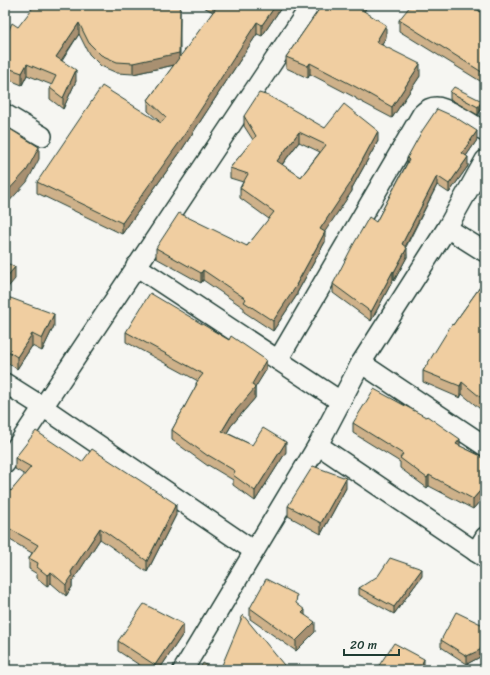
<svg xmlns="http://www.w3.org/2000/svg" width="490" height="675" font-family="Sriracha,sans-serif">
  <style>
    .lines { fill: none; stroke-linecap: round; stroke-linejoin: round }
    .street-casing { stroke: #1f3d34; stroke-width: 22 }
    .street { stroke: #f6f6f2; stroke-width: 19 }
    .wall { fill: #ceb18a; stroke: #1f3d34; fill-rule: evenodd }
    .shaded-wall { fill: #a89071; stroke: #1f3d34 }
    .building { fill: #f0cea1; stroke: #1f3d34; fill-rule: evenodd }
  </style>
  <rect width="100%" height="100%" fill="#f6f6f2"/>
  <filter id="ink" filterUnits="userSpaceOnUse"><feTurbulence type="fractalNoise" baseFrequency=".025" numOctaves="2"/><feDisplacementMap in="SourceGraphic" scale="8" xChannelSelector="R" yChannelSelector="G"/><feConvolveMatrix kernelMatrix="1 2 1 2 8 2 1 2 1" color-interpolation-filters="sRGB"/></filter>
  <g filter="url(#ink)">
    <g class="lines">
      <defs>
        <g id="street">
          <path d="M474,5L485,12"/>
          <path d="M5,114L42,136"/>
          <path d="M447,228L485,252"/>
          <path d="M136,266L340,401"/>
          <path d="M278,360L422,114C426,110 430,107 436,107C447,107 474,125 485,132"/>
          <path d="M361,363L485,446"/>
          <path d="M5,383L43,407L254,551"/>
          <path d="M318,445L485,558"/>
          <path d="M5,464L311,5"/>
          <path d="M476,552L485,537"/>
          <path d="M183,670L318,445L361,363L447,228L485,160"/>
        </g>
      </defs>
      <!-- street casing -->
      <use href="#street" class="street-casing"/>
      <!-- street -->
      <use href="#street" class="street"/>
    </g>
    <!-- wall -->
    <g class="wall">
      <path d="M180,5V58L213,12L200,5H283L262,36L257,34L181,151L122,234L37,193V182L159,121L148,111V100L174,65L133,74L117,73L101,66L89,54L79,34L62,61L76,81L63,109L50,99V88L52,85L27,75L22,85L5,78V38L18,27L75,8Z"/>
      <path d="M322,5H368L364,11L386,37L382,45L420,76L392,118L356,99V98L310,74L308,78L286,68V57Z"/>
      <path d="M485,14V84L399,31V20Z"/>
      <path d="M450,92L482,108L478,115L450,99Z"/>
      <path d="M244,116L325,128L378,141L352,188V191L324,232L325,242L297,293V295L273,331L244,312V308L203,280L201,283L156,258V248L247,246L269,219L240,198V188L243,182L230,178V168L253,140L244,126ZM299,142L320,152L301,177L282,165Z"/>
      <path d="M477,140L466,156L468,166L449,193L437,185L406,247L407,257L394,281L393,280L371,321L333,293V284L376,222L407,163V158Z"/>
      <path d="M485,280V413L462,394L460,398L423,382V371L453,325Z"/>
      <path d="M5,296L54,326L42,351L32,346L17,369L5,361Z"/>
      <path d="M126,332L266,370L255,387V398L231,426L227,433L252,445L286,452L255,501L233,485V480L208,465V466L172,440V430L196,386V383L198,381L126,342Z"/>
      <path d="M353,423L460,446L485,458V495L473,509L429,486L427,488L400,468V462L353,433Z"/>
      <path d="M15,458L82,462L176,515L147,572L100,539L72,582V587L66,596L51,583L47,586L37,578V574L29,569V558L32,553L5,537V486L11,491L25,475L15,469Z"/>
      <path d="M346,488L321,534L288,516V506Z"/>
      <path d="M422,576L394,614L359,595V588Z"/>
      <path d="M297,604L305,615L315,632L296,651L250,619V608Z"/>
      <path d="M183,634L159,670H147L118,651V641Z"/>
      <path d="M441,640L480,657L467,664L441,647Z"/>
    </g>
    <!-- shaded-wall -->
    <g class="shaded-wall">
      <path d="M180,5L179,64L133,74V63Z"/>
      <path d="M276,5H283L262,36V25Z"/>
      <path d="M361,5H368L359,20V8Z"/>
      <path d="M257,22V34L181,151L122,234V223Z"/>
      <path d="M79,23V34L56,68V57Z"/>
      <path d="M386,25V37L376,54V42Z"/>
      <path d="M310,63V74L308,78V66Z"/>
      <path d="M27,64V75L22,85V73Z"/>
      <path d="M420,64V76L392,118V107Z"/>
      <path d="M76,70V81L63,109V98Z"/>
      <path d="M482,101V108L478,115V107Z"/>
      <path d="M378,131V141L352,188V191L320,239V229L351,181Z"/>
      <path d="M477,131V140L462,162V153Z"/>
      <path d="M299,132V142L277,171V161Z"/>
      <path d="M39,147V159L27,182L5,206V194Z"/>
      <path d="M468,157V166L449,193V184Z"/>
      <path d="M437,176V185L402,253V244Z"/>
      <path d="M325,232V242L297,293V295L273,331V321L296,285Z"/>
      <path d="M407,248V257L394,281V272Z"/>
      <path d="M15,267V279L5,291V279Z"/>
      <path d="M203,270V280L201,283V273Z"/>
      <path d="M393,271V280L371,321V312Z"/>
      <path d="M54,314V326L42,351V339Z"/>
      <path d="M32,334V346L17,369V357Z"/>
      <path d="M266,360V370L255,388V398L231,426L222,441V431Z"/>
      <path d="M462,382V394L460,398V386Z"/>
      <path d="M460,439V449L456,444Z"/>
      <path d="M286,442V452L255,501V491Z"/>
      <path d="M429,475V486L427,488V478Z"/>
      <path d="M346,478V488L321,534V523Z"/>
      <path d="M485,485V495L473,509V499Z"/>
      <path d="M176,504V515L147,572V561Z"/>
      <path d="M100,528V539L72,582V587L66,596V585L71,572Z"/>
      <path d="M422,569V576L394,614V607Z"/>
      <path d="M51,572V583L47,586V575Z"/>
      <path d="M305,610V620L302,613Z"/>
      <path d="M315,622V632L296,651V641Z"/>
      <path d="M183,624V634L159,670H155V665Z"/>
      <path d="M485,640V648L480,657L467,664V656Z"/>
      <path d="M424,659V670H419Z"/>
    </g>
    <!-- building -->
    <g class="building">
      <path d="M35,5H72L75,8L77,5H180L179,53L133,63L117,62L101,55L89,43L79,23L56,57L76,70L63,98L50,88L56,76L27,64L22,73L5,67V38L12,23L18,27Z"/>
      <path d="M218,5H276L262,25L257,22L181,140L122,223L37,182L102,86L161,123L166,117L148,100Z"/>
      <path d="M322,5H361L359,8L386,25L376,42L420,64L392,107L356,87L310,63L308,66L286,57Z"/>
      <path d="M411,5H469L485,14V74L399,20Z"/>
      <path d="M454,87L482,101L478,107L450,92Z"/>
      <path d="M259,93L269,96L325,128L344,104L378,131L351,181H352L320,229L325,232L296,285H297L273,321L244,302L246,299L203,270L201,273L156,248L179,213L247,246L274,212L240,188L248,174L230,168L256,136L244,116ZM299,132L326,145L301,177L277,161Z"/>
      <path d="M437,109L455,117L477,131L462,153L468,157L449,184L437,176L402,244L407,248L394,272L393,271L371,312L333,284L352,247L369,217L376,222L409,160L407,158L422,131Z"/>
      <path d="M5,126L39,147L27,170L5,194Z"/>
      <path d="M5,262L15,267L5,279Z"/>
      <path d="M485,280V401L462,382L460,386L423,371L452,324L453,325Z"/>
      <path d="M150,293L229,340L231,336L266,360L252,384L255,388L231,416L222,431L252,445L263,428L286,442L255,491L233,475L235,471L208,455V456L172,430L197,384L196,383L203,374L126,332Z"/>
      <path d="M5,296L54,314L42,339L32,334L17,357L5,349Z"/>
      <path d="M374,389L426,417L427,416L460,439L456,444L485,458V485L473,499L429,475L427,478L400,458L403,454L353,423Z"/>
      <path d="M36,431L82,462L92,449L176,504L147,561L100,528L71,572L72,576L66,585L51,572L47,575L37,567L38,563L29,558L38,545L5,526V486L11,491L31,467L15,458Z"/>
      <path d="M313,466L346,478L321,523L288,506Z"/>
      <path d="M390,558L422,569L394,607L359,588L378,576Z"/>
      <path d="M266,579L297,595L296,603L305,610L302,613L315,622L296,641L250,608Z"/>
      <path d="M144,604L183,624L155,665L118,641Z"/>
      <path d="M456,612L485,626V640L480,650L467,656L441,640Z"/>
      <path d="M243,615L288,670H220Z"/>
      <path d="M394,643L424,659L419,670H376Z"/>
      <path d="M203,663L215,670H199Z"/>
    </g>
  </g>
  <!-- margin -->
  <rect width="490" height="675" fill="none" stroke="#f6f6f2" stroke-width="20"/>
  <rect x="10" y="10" width="470" height="655" fill="none" stroke="#1f3d34" stroke-width="1.5" filter="url(#ink)"/>
  <!-- scale -->
  <path d="M344 649v6h55v-6" fill="none" stroke="#1f3d34" stroke-width="2"/>
  <text x="350" y="649" font-size="12" fill="#1f3d34" stroke="#f6f6f2" stroke-width="3" paint-order="stroke">20 m</text>
</svg>
